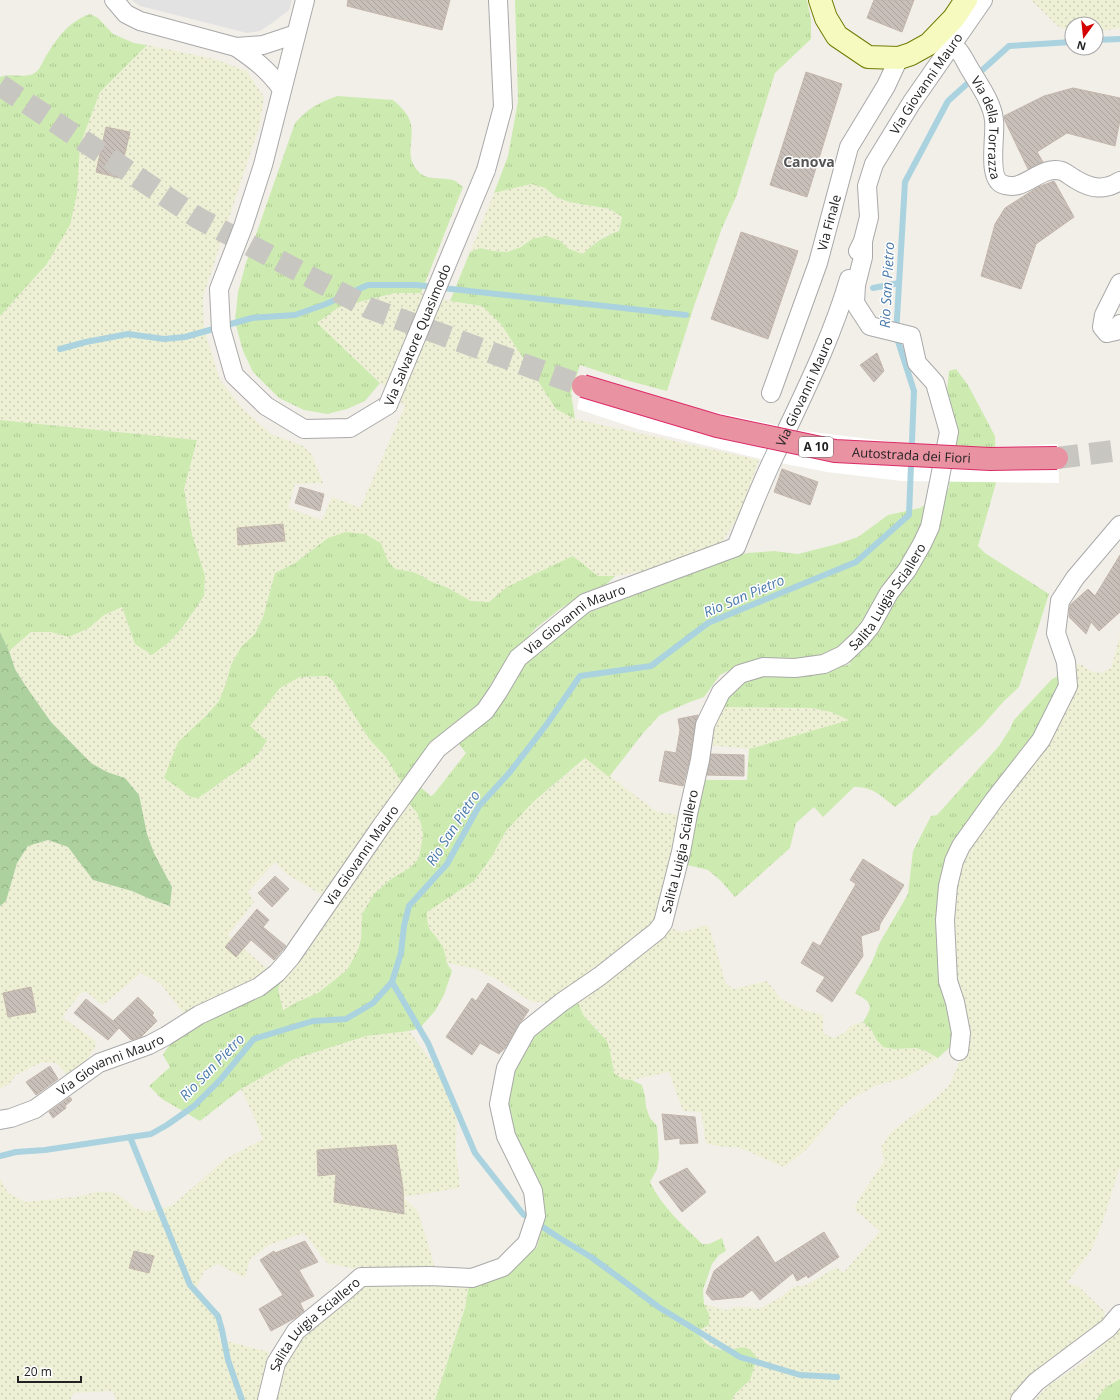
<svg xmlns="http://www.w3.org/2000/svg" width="1120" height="1400" font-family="'Open Sans',sans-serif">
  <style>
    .farmland { fill: url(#farmland-dots) }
    .grass { fill: url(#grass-tufts) }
    .forest { fill: url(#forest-crowns) }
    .parking { fill: #e2e2e2 }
    .pier { fill: #fff }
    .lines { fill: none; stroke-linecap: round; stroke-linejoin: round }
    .stream { stroke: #aad3df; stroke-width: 6 }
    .building { fill: url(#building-back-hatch); stroke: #c4b6ab }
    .highway-tunnel { stroke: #c8c6c1; stroke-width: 22; stroke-dasharray: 22 11; stroke-linecap: butt }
    .street-casing { stroke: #a9a9a9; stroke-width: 20 }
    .secondary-casing { stroke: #707d05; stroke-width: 24 }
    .street { stroke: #fff; stroke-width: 18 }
    .secondary { stroke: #f7fabf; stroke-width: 22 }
    .street-bridge-casing { stroke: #a9a9a9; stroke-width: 20; stroke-linecap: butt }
    .highway-bridge-casing { stroke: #dc2a67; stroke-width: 24; stroke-linecap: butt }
    .street-bridge { stroke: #fff; stroke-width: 18 }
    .highway-bridge { stroke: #e892a2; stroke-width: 22 }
    .labels { text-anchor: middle; stroke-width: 3; stroke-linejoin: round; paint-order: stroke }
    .shield { fill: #fff; stroke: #646464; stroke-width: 1 }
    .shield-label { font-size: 12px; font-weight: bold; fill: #222 }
    .street-label { font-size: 13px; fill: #222; stroke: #fff }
    .neighbourhood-label { font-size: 14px; font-weight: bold; fill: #555; stroke: #fff }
    .water-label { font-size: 14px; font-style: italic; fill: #4a7aab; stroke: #fff }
  </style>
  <defs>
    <pattern id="farmland-dots" width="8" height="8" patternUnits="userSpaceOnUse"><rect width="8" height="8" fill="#eef0d5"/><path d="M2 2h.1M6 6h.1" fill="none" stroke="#ccceb7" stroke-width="1.8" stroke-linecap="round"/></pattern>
    <pattern id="grass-tufts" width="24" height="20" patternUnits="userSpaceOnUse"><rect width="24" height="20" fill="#cdebb0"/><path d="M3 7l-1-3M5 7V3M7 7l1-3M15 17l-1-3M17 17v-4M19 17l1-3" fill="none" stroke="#b0c997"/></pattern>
    <pattern id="forest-crowns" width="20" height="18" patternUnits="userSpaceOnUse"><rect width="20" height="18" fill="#add19e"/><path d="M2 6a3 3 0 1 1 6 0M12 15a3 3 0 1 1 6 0" fill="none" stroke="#95b388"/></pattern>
    <pattern id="building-back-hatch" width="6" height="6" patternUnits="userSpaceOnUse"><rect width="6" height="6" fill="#c7bfb8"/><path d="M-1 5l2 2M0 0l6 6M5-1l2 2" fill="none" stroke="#aba49e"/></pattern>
  </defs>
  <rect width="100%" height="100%" fill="#f2efe9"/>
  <!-- farmland -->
  <g class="farmland">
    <path d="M1031,0H1120V28L1096,32V24H1072V32L1059,27Z"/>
    <path d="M147,45L214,59L247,71L264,97L260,124L203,297L204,329L220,380L244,410L271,434L303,446L312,455L323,483L295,484L288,508L322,520L332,497L360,508L405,406L317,323L339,307L395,293H421L450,301L482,306L501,324L556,409L575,419L759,460L740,514L722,542L704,552L644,571L615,576H598L573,556L495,596L489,602L471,601L448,588L430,581L422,576L413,572L395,569L388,561L381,543L328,538L295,563L275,573L263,617L255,634L241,647L231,665L226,683L219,701L206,716L210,791L225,779L249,726L280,688L300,677L327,676L333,681L369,739L386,757L403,785L324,896L288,875L275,862L248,892L254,902L228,935L270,971L261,979L184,1014L160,983L141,973L103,1005L85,991L80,994L62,1017L96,1041L95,1048L85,1062L68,1076L57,1063L42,1062L16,1075L10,1083L0,1089V906L6,901L17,863L28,846L48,840L68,847L93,880L132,891L150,899L169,906L172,887L154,853L147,834L139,795L125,778L107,772L91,763L51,722L25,685L15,668L9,651L31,632H51L69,637L89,628L104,615L122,607L135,644L168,643L182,628L204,596L205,576L192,534L184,489L197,440L0,420V316L46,265L77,194L80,145L100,92Z"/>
    <path d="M531,184L545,188L556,197L568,202L610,209L622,217L619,231L606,235L593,244L583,254L569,249L559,240L532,239L521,247L507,252L493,251L480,248L470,252L494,193Z"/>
    <path d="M1120,636V1166L1103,1221L1092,1249L1067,1283L1079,1287L1105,1312L1102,1323L1016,1400H732L734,1395L750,1380L739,1347L728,1350L717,1349L707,1345L700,1337L698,1331L709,1325V1314L704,1304L726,1310L737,1307H748L759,1309L781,1297L789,1290L796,1286H804L837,1267L843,1273L880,1231L856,1211L855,1205L884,1161L881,1147L891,1132L936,1098L950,1084L968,1040L966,1006L961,996L956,974L951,917L959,862L1035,760L1063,718L1076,691L1072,663L1082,665L1090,671L1101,673L1111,668Z"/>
    <path d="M719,707L811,708L831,712L850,720L749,749L709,745Z"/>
    <path d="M586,758L657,812L681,815L656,923L682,932L708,925L712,936L726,984L734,989L767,981L781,999L803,1010L823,1015V1033L833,1038L844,1033L852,1025L863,1022L871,1029L876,1039L894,1049L916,1048L926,1051L938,1058L907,1077L875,1086L851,1099L838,1110L824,1129L806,1150L784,1167L740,1148L717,1146L706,1143L701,1112L683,1111L669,1072L632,1080L622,1079L614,1073L610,1051L600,1032L584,1016L578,1003L567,990L549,1002H532L496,979L476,969L447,963L445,954L441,943L433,934L427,924V912L474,881L491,858L506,831L533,802Z"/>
    <path d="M408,802L417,813L421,824L423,835L419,858L411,867L391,879L374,894L362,914L361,939L358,950L347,970L318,994L297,1002L283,1010L278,988L282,978Z"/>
    <path d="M409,1031L435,1066L457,1110L456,1151L460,1188L403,1197L418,1211L427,1240L435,1268L360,1270L327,1263L304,1233L269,1245L250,1259L245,1278L218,1264L204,1271L195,1291L211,1304L222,1318L218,1339L269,1352L257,1400H116L113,1391L74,1393L70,1400H0V1178L8,1193L25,1202L75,1197L97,1192H108L119,1195L135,1208L145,1211L158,1210L173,1205L225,1159L263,1139L252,1112L241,1089L294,1059L366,1036Z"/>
    <path d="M370,1283L469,1284L465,1307L435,1400H271L274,1387L297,1336L351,1293Z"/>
    <path d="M1120,1329V1379L1105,1388L1096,1400H1035L1049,1385L1081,1364Z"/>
  </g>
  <!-- grass -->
  <g class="grass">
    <path d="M515,0H807L811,20V39L775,73L736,197L722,228L694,306L667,391L629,381L580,365L571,393L575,419L556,409L501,324L482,306L450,301L470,252L480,248L493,251L507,252L521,247L532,239L546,236L559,240L569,249L583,254C594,243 604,236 619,231L622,217L610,209L569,202L556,197L545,188L531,184L494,193L508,156L518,101Z"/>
    <path d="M90,14L98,18L113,34L134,43L147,45L100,92L80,145L77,194L70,225L46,265L0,316V77C11,72 25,80 36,72C40,69 43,61 46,56C58,37 68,22 90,14Z"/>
    <path d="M337,96L393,100C400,106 407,112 410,121C416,139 403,155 418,171C426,181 442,177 453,180C457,181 460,185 463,187L421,293H395L339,307L317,323L380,383L365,401L347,409L327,414L304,410L279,398L253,372L243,351L235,322L238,292L246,263L295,123C310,107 317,104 337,96Z"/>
    <path d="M956,369L968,385L995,436L996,483L978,546L985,553L1049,594L1019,687L1004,701L982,726L912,793L895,807C881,796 872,786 854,787L823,817L814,807L796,823L790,848L735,897L720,880L708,870L683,864L701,780H747L749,749L849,720L831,712L811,708L719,707L737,685L755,677L804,675L851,664L835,653L817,660L740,665L720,675L704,697L690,702L660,715L644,732L609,777L585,758L533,802L506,831L491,858L474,881L427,912C427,933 432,929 441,944C445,950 445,956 447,963C448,965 450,968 452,971L444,995L435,1011L420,1028L409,1031L366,1036L294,1059L241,1089L200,1121L162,1099L149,1086L170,1067L163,1055C180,1023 226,1016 254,998C264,992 273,984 282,978L278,989L283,1010L297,1002L318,993L347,970L358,950L361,939L362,914L374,894L391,879L411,867L419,858L423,835L421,824L417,813L408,802L419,786L431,796L434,794L466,753L458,743L532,651L580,616L728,558L747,553L774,551L798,554L837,544L858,537L888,515L920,508L949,488L952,417L947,390L949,371Z"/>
    <path d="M0,420L197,440L184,489L192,534L205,576L204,596L182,628L168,643L152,655L135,644L122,607L104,615L89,628L69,637L51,632H31L9,651L0,632Z"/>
    <path d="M346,532L365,534L381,543L388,561L395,569L413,572L422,576L430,581L448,588L471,601L489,602L507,587L573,556L598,576H615L608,583L596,590L585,594L560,609L536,628L521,645L493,690L403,785L386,757L369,739L333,681L327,676L300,677L280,688L250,726L267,741C254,761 245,766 226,778C217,785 208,792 198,798L191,797L164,778L178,742L206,716L219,701L226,683L231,665L241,647L255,634L263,617L275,573L295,563L328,538Z"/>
    <path d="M1060,675L1062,677L1033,741L952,853L954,1037L950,1047L938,1058L926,1051L916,1048L894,1049L883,1047L876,1039L871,1029L863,1022C874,1005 872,1003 855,993L872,962L879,944L908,894L913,851L931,816L937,815L999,746L1010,729L1014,720L1052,679Z"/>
    <path d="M578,1003L584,1016L607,1041L610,1051L614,1073L622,1079L632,1080L642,1085L645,1096L646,1107L650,1118L657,1126L659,1158L657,1169L650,1182C662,1207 682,1224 702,1244H709L722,1238L726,1251L719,1255L712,1264L703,1290L704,1304L709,1314V1325L698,1331C702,1344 715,1351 728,1350C736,1349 743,1345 750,1350C753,1352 755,1356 757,1358L750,1380L734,1395L732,1400H435L465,1308L469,1284L511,1269L537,1247L543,1225V1210L511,1138L504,1093L526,1041L552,1016Z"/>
    <path d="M1120,1379V1400H1096L1105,1388Z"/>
  </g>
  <!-- forest -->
  <path class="forest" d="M0,632L9,651L15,669L25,685L51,722L91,763L107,772L125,778L139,795L147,834L154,853L172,887L170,906L150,899L132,891L93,880L68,847L48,840L28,846L17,863L6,901L0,906Z"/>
  <!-- parking -->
  <path class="parking" d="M132,0H292L289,10L275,21L260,31L247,33L140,6Z"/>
  <!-- pier -->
  <path class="pier" d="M584,374L701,409L804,431L927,446L976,448L1058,444L1059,483L902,481L827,472L765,460L638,429L577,409Z"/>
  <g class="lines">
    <!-- stream -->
    <g class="stream">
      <path d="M1096,40L1120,39"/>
      <path d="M873,288L899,283"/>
      <path d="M60,349L86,342L128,334L164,339L185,337L252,318L295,315L326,304L368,285H416L686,315"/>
      <path d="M392,982L428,1043L475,1153L523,1214L561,1239L591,1257L660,1308L740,1357L800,1375L837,1377"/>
      <path d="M130,1137L190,1285L218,1316L222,1330L228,1360L242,1400"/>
      <path d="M0,1156L16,1152L45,1150L151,1134L167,1125L194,1106L221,1079L254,1039L313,1021L346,1019L373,1003L392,982L401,953L404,926L409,906L447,864L479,806L510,772L547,724L580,676L651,666L708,623L856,562L909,515L914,391L896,335L905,182L948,101L1009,46L1072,42"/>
    </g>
  </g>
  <!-- building -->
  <g class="building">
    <path d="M348,0H450L442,30L347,6Z"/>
    <path d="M874,0H914L902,32L867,18Z"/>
    <path d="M806,72L842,84L807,197L770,185Z"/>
    <path d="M1073,88L1120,98V120L1115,146L1067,133L1037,152L1043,162L1028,169L1005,121L1004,116L1044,96Z"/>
    <path d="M106,127L130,132L119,178L96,172Z"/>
    <path d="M1054,181L1074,217L1036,244L1021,289L981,276L995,224L1005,208L1038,187Z"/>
    <path d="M741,232L798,251L768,339L711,319Z"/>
    <path d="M877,353L884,371L874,382L860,365Z"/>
    <path d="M782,469L818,482L810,505L774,492Z"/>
    <path d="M300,487L324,494L320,511L295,503Z"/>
    <path d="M283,524L285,541L238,545L237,528Z"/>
    <path d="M1120,555V612L1099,631L1091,622L1086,634L1069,617L1070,605L1088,589L1095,596Z"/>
    <path d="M698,715L695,724L690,758L683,786L659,781L665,751L676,753L680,730L678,719Z"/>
    <path d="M711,754L744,755V776L707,775Z"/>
    <path d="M863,859L904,885L880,924L879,930L861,936L863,956L832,1002L816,991L825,977L801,963L813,942L820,946L856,884L850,880Z"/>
    <path d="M275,876L289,889L272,907L258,893Z"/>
    <path d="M257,909L269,920L263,927L286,946L274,960L251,940L236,957L225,947Z"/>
    <path d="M488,983L529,1010L523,1019L518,1025L505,1048L499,1054L480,1043L472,1055L446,1037L472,998L476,1001Z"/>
    <path d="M31,987L36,1012L8,1017L3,993Z"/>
    <path d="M138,997L154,1013L152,1015L157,1021L141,1037L131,1040L119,1028L108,1040L74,1013L86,999L113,1021Z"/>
    <path d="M50,1066L58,1079L36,1095L26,1082Z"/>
    <path d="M70,1097L72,1100L65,1106L66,1108L53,1118L49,1112Z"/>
    <path d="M662,1114L695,1117L698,1143L680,1144V1138L665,1140Z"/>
    <path d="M396,1145L403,1188L404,1214L334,1202L336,1174L318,1176L317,1150Z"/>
    <path d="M687,1168L706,1192L682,1212L659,1182Z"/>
    <path d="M824,1232L839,1257L808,1278L807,1275L797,1281L793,1273L760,1300L752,1290L743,1297L712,1300L706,1293L714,1271L758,1236L775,1263Z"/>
    <path d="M305,1241L318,1262L299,1270L314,1296L300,1303L304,1311L295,1318L271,1331L259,1309L283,1295L260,1260L274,1251L275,1253Z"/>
    <path d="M134,1251L154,1256L149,1273L129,1268Z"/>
  </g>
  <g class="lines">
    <!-- highway-tunnel -->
    <g class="highway-tunnel">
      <path d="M0,85L198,218L369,308L583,386"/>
      <path d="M1057,458L1120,450"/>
    </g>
    <defs>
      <g id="street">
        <path d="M114,0L126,14L140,21L236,47L263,45L296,34"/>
        <path d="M305,0L263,165L243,227L219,289L221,329L234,375L266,406L304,429L350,428L388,405"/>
        <path id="s1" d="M951,45C953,47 956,48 958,50C962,54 965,61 968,66C977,82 992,101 994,120C996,135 987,177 1002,184C1024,194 1040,164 1062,171C1067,173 1071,177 1075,179C1091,189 1104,191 1120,181"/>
        <path d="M236,47C256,61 267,69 282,89"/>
        <path d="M486,170L503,107L498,0"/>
        <path id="s2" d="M858,251L863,241L869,217L867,186L874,164L912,102L983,0"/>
        <path d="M1120,283L1104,315L1102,327L1107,333L1116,331L1120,324"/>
        <path id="s3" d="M771,393L818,263L849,147L886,86L899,58"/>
        <path d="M959,1051L961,1033L955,1002L948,981L945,920L948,886L954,861L961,846L994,800L1041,740L1068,686L1066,662L1056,633L1060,601L1075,578L1120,525"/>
        <path id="s4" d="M0,1120L11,1118L35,1109L99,1063L149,1045L166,1036L199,1015L259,987L277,973L291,957L382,825L437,749L485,711L498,692L518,658L585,603L736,547C748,517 760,486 774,457C801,399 831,341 849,279"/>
        <path id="s5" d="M267,1400L276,1363L296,1331L344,1292L361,1277L430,1276L472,1278L503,1267L527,1243L536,1216L533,1191L506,1136L499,1104L506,1068L527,1030L562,1002L600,976L657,931L663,923L681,852L688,814L700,760L705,725L721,692L740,674L763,667L795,668L824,664L843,655L860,639L870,627L889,593L907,570L922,544L930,527L949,432L935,383L917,363L911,336L870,326L855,303L856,285L863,257V241"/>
        <path d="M1020,1400L1036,1382L1108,1328L1120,1314"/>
      </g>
      <path id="secondary" d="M820,0L826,18L837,36L868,57L899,58L911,54L929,44L954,18L966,0"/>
    </defs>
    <!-- street casing -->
    <use href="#street" class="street-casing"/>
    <!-- secondary casing -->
    <use href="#secondary" class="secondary-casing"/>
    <!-- street -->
    <use href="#street" class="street"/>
    <!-- secondary -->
    <use href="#secondary" class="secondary"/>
    <defs>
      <g id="street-bridge">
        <path id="s6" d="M388,405L486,170"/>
      </g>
      <g id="highway-bridge">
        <path id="s7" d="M583,386L717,426L835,451L990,459L1057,458"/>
      </g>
    </defs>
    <!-- street-bridge casing -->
    <use href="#street-bridge" class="street-bridge-casing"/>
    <!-- highway-bridge casing -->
    <use href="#highway-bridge" class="highway-bridge-casing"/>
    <!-- street-bridge -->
    <use href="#street-bridge" class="street-bridge"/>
    <!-- highway-bridge -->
    <use href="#highway-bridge" class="highway-bridge"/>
  </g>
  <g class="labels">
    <!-- shield labels -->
    <rect class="shield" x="799" y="437" width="34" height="20" rx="3"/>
    <g class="shield-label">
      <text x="816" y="451">A 10</text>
    </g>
    <!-- street labels -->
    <g class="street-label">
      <text dy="5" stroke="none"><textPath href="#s2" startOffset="186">Via Giovanni Mauro</textPath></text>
      <text dy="5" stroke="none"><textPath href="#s1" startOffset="94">Via della Torrazza</textPath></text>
      <text dy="5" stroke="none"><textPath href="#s3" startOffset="180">Via Finale</textPath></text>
      <text dy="5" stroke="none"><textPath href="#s6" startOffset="76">Via Salvatore Quasimodo</textPath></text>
      <text dy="5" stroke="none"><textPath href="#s4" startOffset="1133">Via Giovanni Mauro</textPath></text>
      <text dy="5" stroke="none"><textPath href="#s7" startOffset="337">Autostrada dei Fiori</textPath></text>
      <text dy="5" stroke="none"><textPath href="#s5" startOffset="1185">Salita Luigia Sciallero</textPath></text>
      <text dy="5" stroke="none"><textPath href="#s4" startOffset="785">Via Giovanni Mauro</textPath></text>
      <text dy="5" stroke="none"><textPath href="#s5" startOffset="813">Salita Luigia Sciallero</textPath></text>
      <text dy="5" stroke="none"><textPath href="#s4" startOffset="461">Via Giovanni Mauro</textPath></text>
      <text dy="5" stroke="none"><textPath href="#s4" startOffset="125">Via Giovanni Mauro</textPath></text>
      <text dy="5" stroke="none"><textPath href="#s5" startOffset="93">Salita Luigia Sciallero</textPath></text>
    </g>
    <!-- neighbourhood labels -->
    <g class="neighbourhood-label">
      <text x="809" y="167">Canova</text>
    </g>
    <!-- water labels -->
    <g class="water-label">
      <text transform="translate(887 285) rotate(-87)" y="5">Rio San Pietro</text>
      <text transform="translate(744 596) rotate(-23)" y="5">Rio San Pietro</text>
      <text transform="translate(453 828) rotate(-57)" y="5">Rio San Pietro</text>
      <text transform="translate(212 1067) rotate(-46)" y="5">Rio San Pietro</text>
    </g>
  </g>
  <!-- north arrow -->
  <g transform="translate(1084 36) rotate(195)"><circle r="19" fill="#ffffff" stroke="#a7a7a7"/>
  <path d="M0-3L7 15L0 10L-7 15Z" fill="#d40000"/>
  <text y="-6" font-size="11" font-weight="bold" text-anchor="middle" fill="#222222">N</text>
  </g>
  <!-- scale -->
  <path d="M18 1376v6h63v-6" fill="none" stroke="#222222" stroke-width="2"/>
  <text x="24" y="1376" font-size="12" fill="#222222" stroke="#ffffff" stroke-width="3" paint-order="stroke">20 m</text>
</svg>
